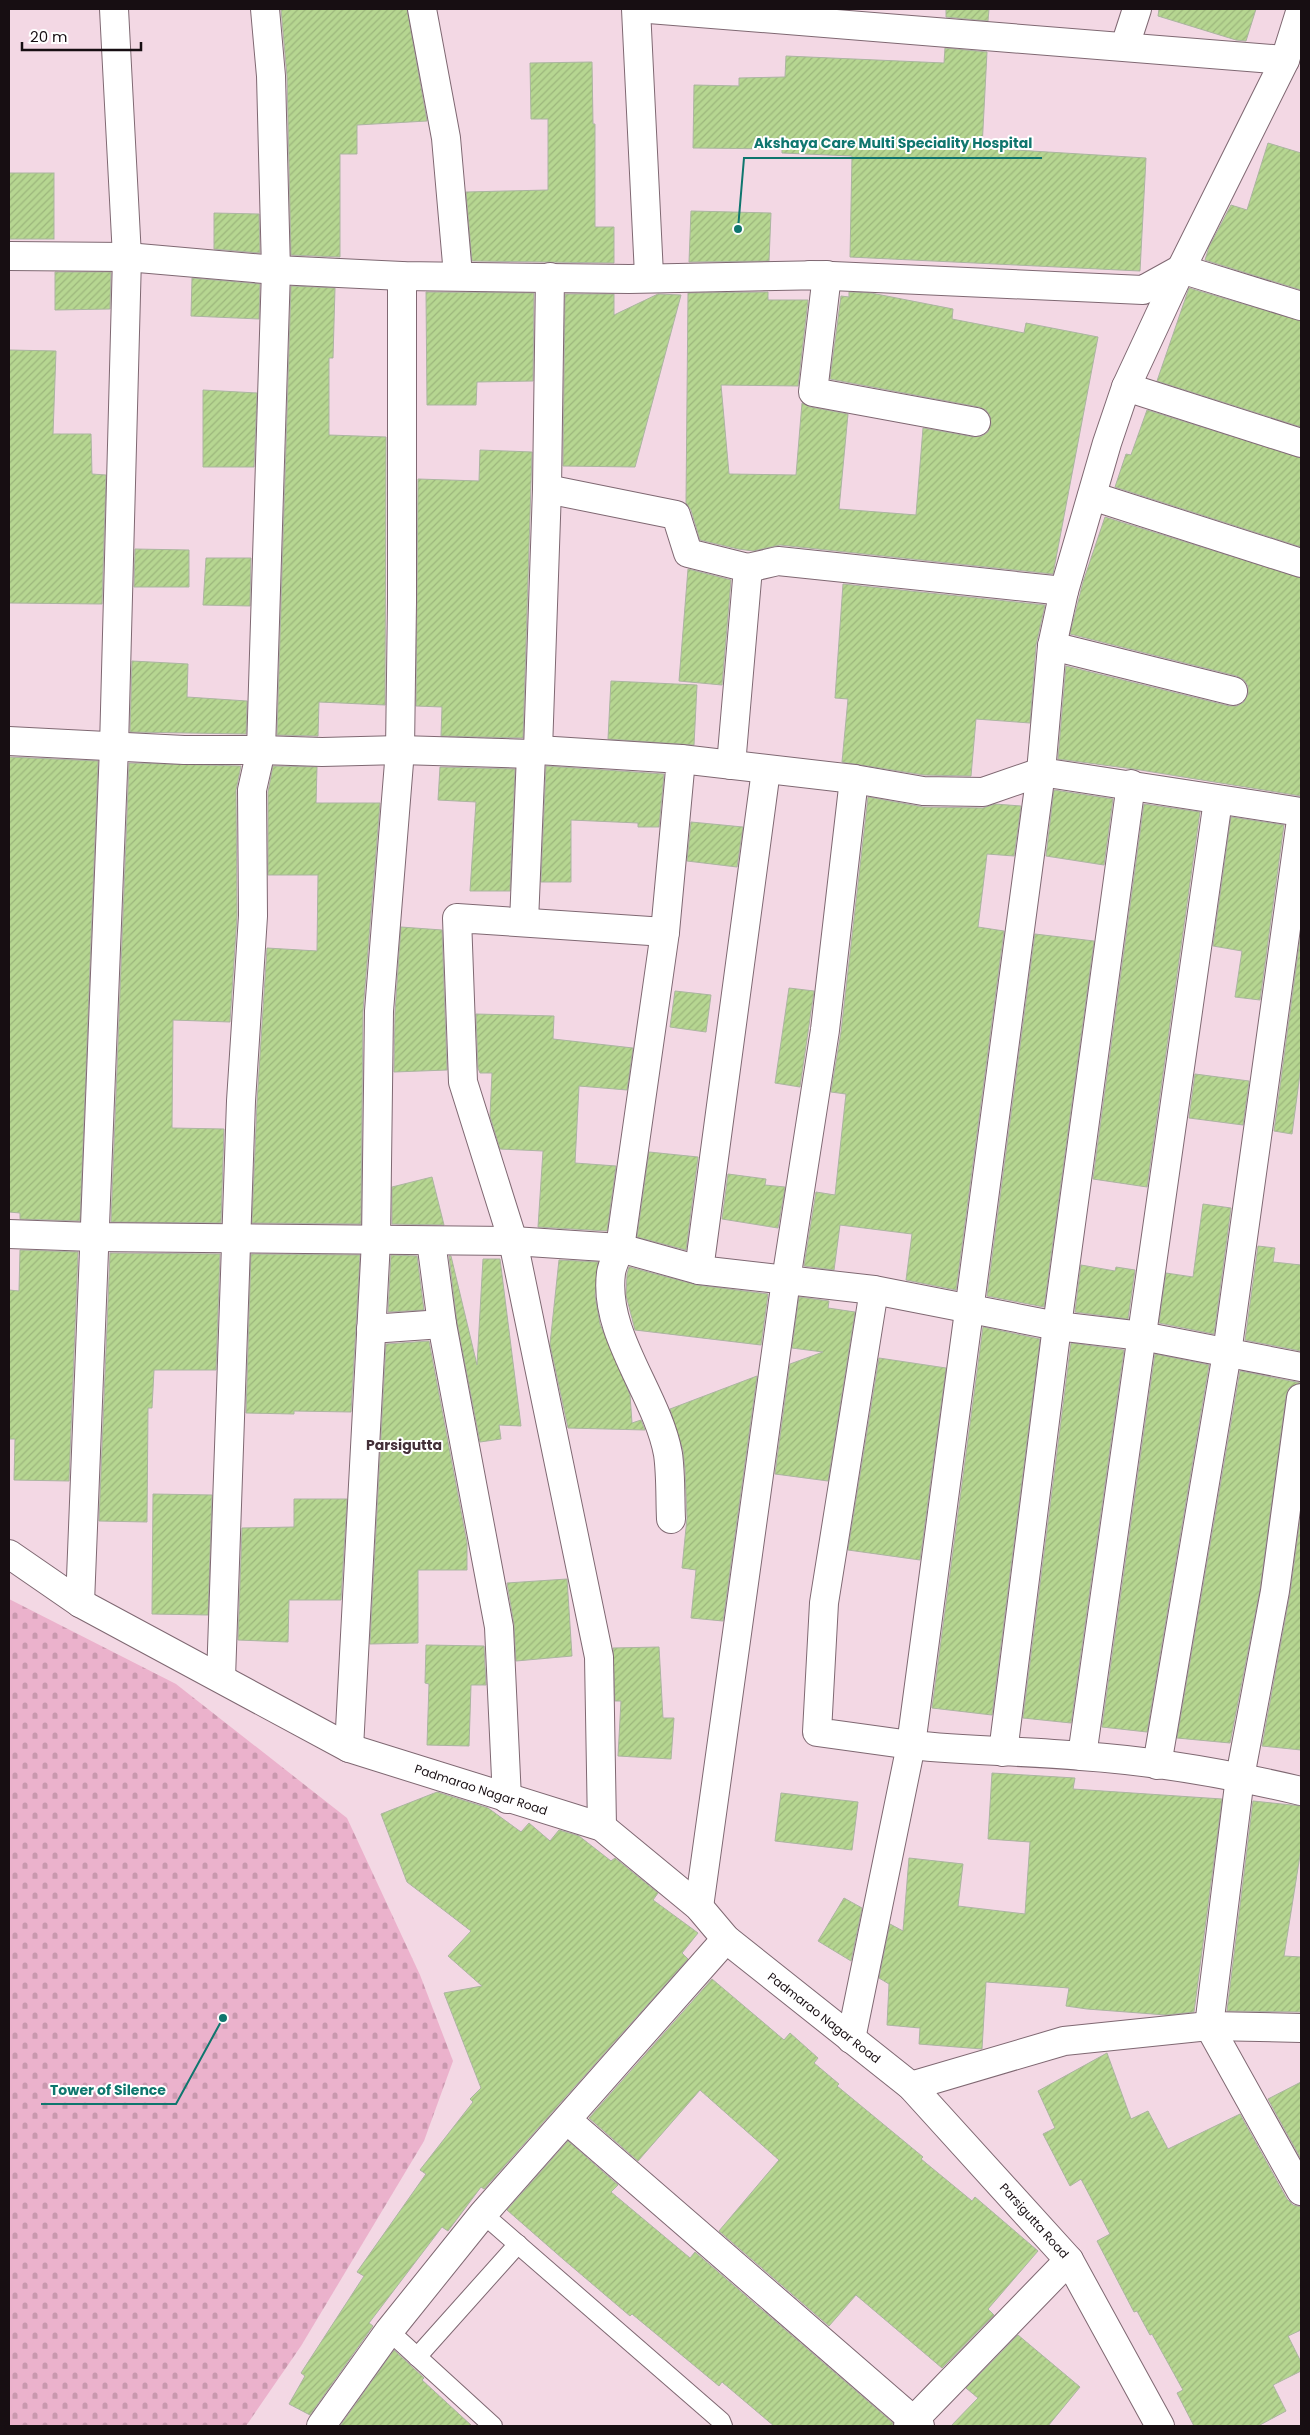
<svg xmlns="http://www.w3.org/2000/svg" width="1310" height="2435" font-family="Poppins,sans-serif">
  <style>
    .cemetery { fill: url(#cemetery-stones) }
    .building { fill: url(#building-hatch); stroke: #abb5a0 }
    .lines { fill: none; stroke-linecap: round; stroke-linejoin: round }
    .service-casing { stroke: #7f6872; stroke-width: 20 }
    .minor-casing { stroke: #7f6872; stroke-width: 30 }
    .tertiary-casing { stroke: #7f6872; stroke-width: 30 }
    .service { stroke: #fff; stroke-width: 18 }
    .minor { stroke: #fff; stroke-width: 28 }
    .tertiary { stroke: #fff; stroke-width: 28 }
    .labels { text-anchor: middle; stroke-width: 4; stroke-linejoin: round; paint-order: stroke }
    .street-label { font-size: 12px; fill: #170e12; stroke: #fff }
    .neighbourhood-label { font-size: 14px; font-weight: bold; fill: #432f38; stroke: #fff }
    .leader { fill: none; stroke: #0f766e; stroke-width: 2 }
    .callout-dot { fill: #0f766e; stroke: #fff; stroke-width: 2 }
    .callout-label { font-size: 14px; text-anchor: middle; font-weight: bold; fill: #0f766e; stroke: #fff; stroke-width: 4; stroke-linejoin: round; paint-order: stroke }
  </style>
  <defs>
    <pattern id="cemetery-stones" width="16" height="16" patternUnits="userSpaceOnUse" patternTransform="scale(1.25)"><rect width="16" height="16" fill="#ebb2cc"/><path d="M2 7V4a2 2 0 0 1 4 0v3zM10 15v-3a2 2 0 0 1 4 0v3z" fill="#c998ae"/></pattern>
    <pattern id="building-hatch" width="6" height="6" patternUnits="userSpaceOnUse" patternTransform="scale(1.25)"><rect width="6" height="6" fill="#b6d691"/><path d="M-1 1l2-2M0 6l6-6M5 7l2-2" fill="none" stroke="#9cb67c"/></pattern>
  </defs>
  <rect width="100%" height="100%" fill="#f3d8e4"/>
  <!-- cemetery -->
  <path class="cemetery" d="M9,1599L176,1684L347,1818L420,1975L453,2061L424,2141L301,2346L246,2426H9Z"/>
  <!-- building -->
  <g class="building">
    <path d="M281,9H407L427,121L357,125V154H340V257L291,255L287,76Z"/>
    <path d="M946,9H989L988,21L946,17Z"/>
    <path d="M1159,9H1256L1246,41L1236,40L1158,16Z"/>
    <path d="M945,48L987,52L982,148L1146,158L1140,271L850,257L852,156L782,153V149L693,148L694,85L739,86V78L785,77L786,56L944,63Z"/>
    <path d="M592,62L593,124H595V227H614V263L472,261L466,192L548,190V119H531L530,63Z"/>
    <path d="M1268,143L1301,153V290L1205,260L1209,247L1231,205L1247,210Z"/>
    <rect x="9" y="173" width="45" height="66"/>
    <path d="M691,211L771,213L769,261L689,262Z"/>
    <path d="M214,213L259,214L260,253L214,249Z"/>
    <path d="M55,272H111L110,309L55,310Z"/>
    <path d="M192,278L260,284L259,319L191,316Z"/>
    <path d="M291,286L335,288L333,358H329V435L386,437L385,705L319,702L318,736L277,735Z"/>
    <path d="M1189,288L1301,321V427L1157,381Z"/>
    <path d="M426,292L534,293L533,381L477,382L476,405H427Z"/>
    <path d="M768,292V300H808L798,386L721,385L729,474L796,475L802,403L810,407L848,414L839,509L916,515L923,428L974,437L982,436L988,432L991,424L990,416L986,410L979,407L830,379L841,296L849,297V292L871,293L953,309L952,319L1024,333L1026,323L1098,337L1053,574L780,545L753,551L738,549L700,540L691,510L686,503L688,293Z"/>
    <path d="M565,294H614V315L658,294L681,295L635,467L563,466Z"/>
    <path d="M9,350L56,351L53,434H91L92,474L106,475L102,604L9,603Z"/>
    <path d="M203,390L257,393L254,467H203Z"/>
    <path d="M1147,410L1301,458V547L1115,487L1126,454L1131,455Z"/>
    <path d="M480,450L532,452L523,738L441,736L442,707L416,706L418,479L479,481Z"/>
    <path d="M1105,517L1301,578V796L1134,769L1058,759L1066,666L1229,706H1237L1244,702L1248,694V686L1244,680L1237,676L1070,634L1083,582Z"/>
    <path d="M135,549L189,550V587H134Z"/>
    <path d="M206,558H251L250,606L203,605Z"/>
    <path d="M688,569L731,580L722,685L679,681Z"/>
    <path d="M843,584L1045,605L1036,645L1030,723L976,719L971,776L924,775L842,762L848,699L835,698Z"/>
    <path d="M132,661L188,664L187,697L247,701L246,734L130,732Z"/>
    <path d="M611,681L697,685L694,745L608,739Z"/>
    <path d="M9,757L98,761L80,1221L20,1219V1213L9,1212Z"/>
    <path d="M129,763L241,766L236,790L237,916L230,1022L173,1020L172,1128L224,1129L221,1223L111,1222Z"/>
    <path d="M273,766L317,767L316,803H380L363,1011L361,1224L252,1223L257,1102L267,948L317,951L318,875H268V792Z"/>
    <path d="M546,766L664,774L659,827H638V823L571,820V882H541Z"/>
    <path d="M440,767L515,769L510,891H470L476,802L438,800Z"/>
    <path d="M1054,790L1113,799L1104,865L1046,856Z"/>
    <path d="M868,797L923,807L983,808L995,804L1021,806L1014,856L987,854L978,927L1004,931L956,1290L906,1280L912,1234L840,1225L834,1270L804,1266L816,1192L835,1195L846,1094L831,1092L841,1032Z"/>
    <path d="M1144,804L1200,812L1147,1187L1093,1179Z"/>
    <path d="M1231,817L1284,825L1260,1000L1235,997L1242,951L1213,946Z"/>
    <path d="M691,822L743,827L737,867L687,861Z"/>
    <path d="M401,927L442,930L447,1070L394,1072L395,1012Z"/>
    <path d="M1301,932V1066L1292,1134L1274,1131Z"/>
    <path d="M1035,934L1094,941L1044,1307L987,1296Z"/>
    <path d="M789,988L814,991L800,1087L775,1083Z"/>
    <path d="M675,991L711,995L706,1032L670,1027Z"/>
    <path d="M476,1014L554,1016L553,1039L633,1048L627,1090L579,1086L575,1163L616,1166L607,1231L538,1227L543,1151L500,1149L490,1116L492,1073H480L478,1068Z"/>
    <path d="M1195,1074L1249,1081L1243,1125L1189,1118Z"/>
    <path d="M649,1152L698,1157L686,1250L637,1237Z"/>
    <path d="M728,1174L766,1179L765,1185L785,1187L778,1228L722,1219Z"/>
    <path d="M432,1177L444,1225L392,1224V1187Z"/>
    <path d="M1203,1204L1231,1208L1214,1334L1159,1323L1166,1273L1193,1277Z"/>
    <path d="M1258,1246L1275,1248L1273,1262L1301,1265V1351L1245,1340Z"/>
    <path d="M20,1250L78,1252L69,1481L14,1480L15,1439H9V1290L19,1291Z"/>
    <path d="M110,1253L220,1254L216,1370H154L152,1408H148L147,1522L99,1521Z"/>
    <path d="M251,1254L360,1255L351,1412L294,1411V1414L246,1413Z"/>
    <path d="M391,1255L417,1256L424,1310L388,1312Z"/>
    <path d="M449,1256H451L477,1365L483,1259H500L521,1426L499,1425L501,1439L480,1442L457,1322Z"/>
    <path d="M559,1260L598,1262L595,1296L600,1324L630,1395L632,1423L641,1420L645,1430L568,1428L550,1344Z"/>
    <path d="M1081,1265L1115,1271L1116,1267L1135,1270L1128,1319L1075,1312Z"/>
    <path d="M629,1267L697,1285L768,1294L761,1345L635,1330L626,1295L627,1274Z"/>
    <path d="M799,1297L829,1301L828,1308L855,1312L828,1481L775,1474L790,1364L823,1352L792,1348Z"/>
    <path d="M983,1327L1040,1339L992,1715L932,1708Z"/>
    <path d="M429,1341L467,1543V1570H418V1643L370,1644L386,1344Z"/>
    <path d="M1071,1343L1124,1350L1071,1723L1023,1718Z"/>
    <path d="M1155,1354L1209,1365L1147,1732L1102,1727Z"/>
    <path d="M879,1358L946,1368L920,1560L848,1550Z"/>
    <path d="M1240,1371L1301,1383L1289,1388L1286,1396L1260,1589L1230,1743L1177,1738Z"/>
    <path d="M757,1376L723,1621L691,1618L696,1570L682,1568L687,1518L685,1469L683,1450L670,1409Z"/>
    <path d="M153,1494L212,1495L208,1615L152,1614Z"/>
    <path d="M294,1499H347L341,1600H289L288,1642L238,1640L242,1528L294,1527Z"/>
    <path d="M1301,1513V1750L1262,1746L1290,1594Z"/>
    <path d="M567,1579L572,1656L516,1661L514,1624L507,1583Z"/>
    <path d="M426,1645L484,1646L486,1685H471L469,1746L427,1745L429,1684L425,1683Z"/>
    <path d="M659,1647L663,1718H674L671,1759L618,1756L621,1701H615L613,1648Z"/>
    <path d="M992,1773L1075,1778L1073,1789L1222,1799L1194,2012L1166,2015L1087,2009L1066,2006L1069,1988L986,1982L982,2049L919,2044L920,2028L887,2025L889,1984L879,1978L890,1924L903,1931L909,1858L963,1864L958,1906L1025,1914L1030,1842L988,1839Z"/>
    <path d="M437,1792L488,1808L521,1832L529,1823L550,1841L559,1830L579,1836L611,1861L615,1858L658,1893L653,1900L698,1933L682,1953L688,1959L484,2189L481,2187L448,2231L442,2227L369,2323L373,2326L310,2415L289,2404L305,2376L301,2373L364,2276L357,2272L426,2174L420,2170L473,2102L470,2099L481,2088L444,1993L482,1986L448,1956L471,1931L407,1882L381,1814Z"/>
    <path d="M781,1793L858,1802L852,1850L775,1841Z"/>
    <path d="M1253,1801L1301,1806V1849L1284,1956L1301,1957V2012L1227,2011Z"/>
    <path d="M844,1898L862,1908L851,1961L818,1941Z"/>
    <path d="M712,1979L784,2040L790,2033L818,2058L814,2063L839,2084L837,2086L923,2157L921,2159L972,2201L975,2197L1038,2251L988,2309L994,2315L942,2368L856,2295L829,2326L719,2231L779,2160L700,2090L638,2161L589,2118Z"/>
    <path d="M1107,2053L1131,2119L1148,2111L1168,2149L1240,2114L1287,2199L1293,2205L1301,2207V2330L1288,2336L1301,2362V2371L1273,2385L1286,2411L1258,2426H1194L1177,2393L1183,2390L1152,2334L1150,2335L1137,2311L1134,2312L1097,2241L1110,2234L1081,2179L1070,2186L1043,2134L1055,2128L1038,2091Z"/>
    <path d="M1301,2082V2159L1268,2099Z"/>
    <path d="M568,2141L618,2185L611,2192L690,2258L695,2252L893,2423V2426H774L722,2382L719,2386L632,2314L630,2316L563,2259L507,2210Z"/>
    <path d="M1018,2335L1080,2387L1048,2426H951L978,2398L966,2388Z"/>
    <path d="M394,2350L424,2378L422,2380L472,2426H340Z"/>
  </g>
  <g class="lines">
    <defs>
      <g id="service">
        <path d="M483,2214L721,2421L723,2426"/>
        <path d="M389,2331L493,2426"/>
        <path d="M417,2357L518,2244"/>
      </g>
      <g id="minor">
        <path d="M422,9L446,138L458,275"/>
        <path d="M636,9L649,275"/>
        <path d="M649,9L1285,60"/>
        <path d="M1125,46L1137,9"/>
        <path d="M9,256L127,257L276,270L402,276L629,279L827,275L813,392L976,422"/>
        <path d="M810,275L1143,290L1181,269L1301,306"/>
        <path d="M1126,387L1301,443"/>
        <path d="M547,489L676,515L688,553L748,568L731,765"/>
        <path d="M1092,496L1301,563"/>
        <path d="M748,568L778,561L1064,591"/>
        <path d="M1052,646L1233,691"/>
        <path d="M9,741L184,750H261L322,752L400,750L531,754L538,750L681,759L665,932L620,1248C617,1256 612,1265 611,1273C603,1335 657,1394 668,1454C671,1475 670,1498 671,1519"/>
        <path d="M538,750L547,489L550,277"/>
        <path d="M681,759L854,779L923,791L983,792L1041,772L1301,812"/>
        <path d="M524,922L531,754"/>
        <path d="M9,1234L93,1237L513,1241L620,1248L699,1270L874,1290L1057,1326L1142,1336L1301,1367"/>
        <path d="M431,1241L442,1324L499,1627L507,1799"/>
        <path d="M699,1270L766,770"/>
        <path d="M874,1290L824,1603L817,1732C848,1736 880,1741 911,1745C968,1751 1024,1751 1081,1756C1155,1761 1229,1774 1301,1791"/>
        <path d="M371,1329L442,1324"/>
        <path d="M1301,1398L1275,1591L1240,1777L1209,2026L1301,2191"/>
        <path d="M80,1603L114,747L127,257L114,9"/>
        <path d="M221,1678L241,1101L253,916L252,790L261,750L276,270L271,76L265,9"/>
        <path d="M349,1748L376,1241L379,1011L400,750L402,602V276"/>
        <path d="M1003,1752L1057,1326L1131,784"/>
        <path d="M1082,1756L1218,800"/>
        <path d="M1157,1765L1227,1353L1301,820"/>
        <path d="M602,1827L599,1657L513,1241L463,1082L457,918L665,932"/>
        <path d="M699,1907L786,1280L825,1030L854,779"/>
        <path d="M851,2039L911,1745L1041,772L1052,646L1064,591L1107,443L1126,387L1181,269L1285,60L1301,9"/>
        <path d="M911,2086L1064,2041L1209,2026L1301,2028"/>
        <path d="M567,2120L920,2426"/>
        <path d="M321,2426L389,2331L483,2214L726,1939"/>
        <path d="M908,2426L1069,2260"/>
      </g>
      <path id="tertiary" d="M9,1554L80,1603L349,1748L602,1827L699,1907L726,1939L911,2086L1069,2260L1160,2426"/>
    </defs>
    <!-- service casing -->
    <use href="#service" class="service-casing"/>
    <!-- minor casing -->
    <use href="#minor" class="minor-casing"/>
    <!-- tertiary casing -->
    <use href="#tertiary" class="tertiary-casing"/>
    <!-- service -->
    <use href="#service" class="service"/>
    <!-- minor -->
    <use href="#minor" class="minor"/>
    <!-- tertiary -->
    <use href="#tertiary" class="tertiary"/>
  </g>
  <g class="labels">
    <!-- street labels -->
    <g class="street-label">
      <text transform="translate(481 1790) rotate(18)" y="4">Padmarao Nagar Road</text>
      <text transform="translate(824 2018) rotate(38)" y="4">Padmarao Nagar Road</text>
      <text transform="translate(1034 2221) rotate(48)" y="4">Parsigutta Road</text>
    </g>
    <!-- neighbourhood labels -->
    <g class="neighbourhood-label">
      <text x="404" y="1450">Parsigutta</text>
    </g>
  </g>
  <!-- callouts -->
  <path class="leader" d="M738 229L744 158H1042M223 2018L176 2104H41"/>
  <g class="callout-dot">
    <circle cx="738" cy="229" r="5"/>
    <circle cx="223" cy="2018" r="5"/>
  </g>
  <g class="callout-label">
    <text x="893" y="148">Akshaya Care Multi Speciality Hospital</text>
    <text x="108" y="2095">Tower of Silence</text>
  </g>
  <!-- border -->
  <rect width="1310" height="2435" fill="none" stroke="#170e12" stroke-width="20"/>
  <!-- scale -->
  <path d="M22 42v8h119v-8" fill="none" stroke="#170e12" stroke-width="2.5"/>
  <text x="30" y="42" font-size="15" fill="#170e12" stroke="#ffffff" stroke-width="4" paint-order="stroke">20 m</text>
</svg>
